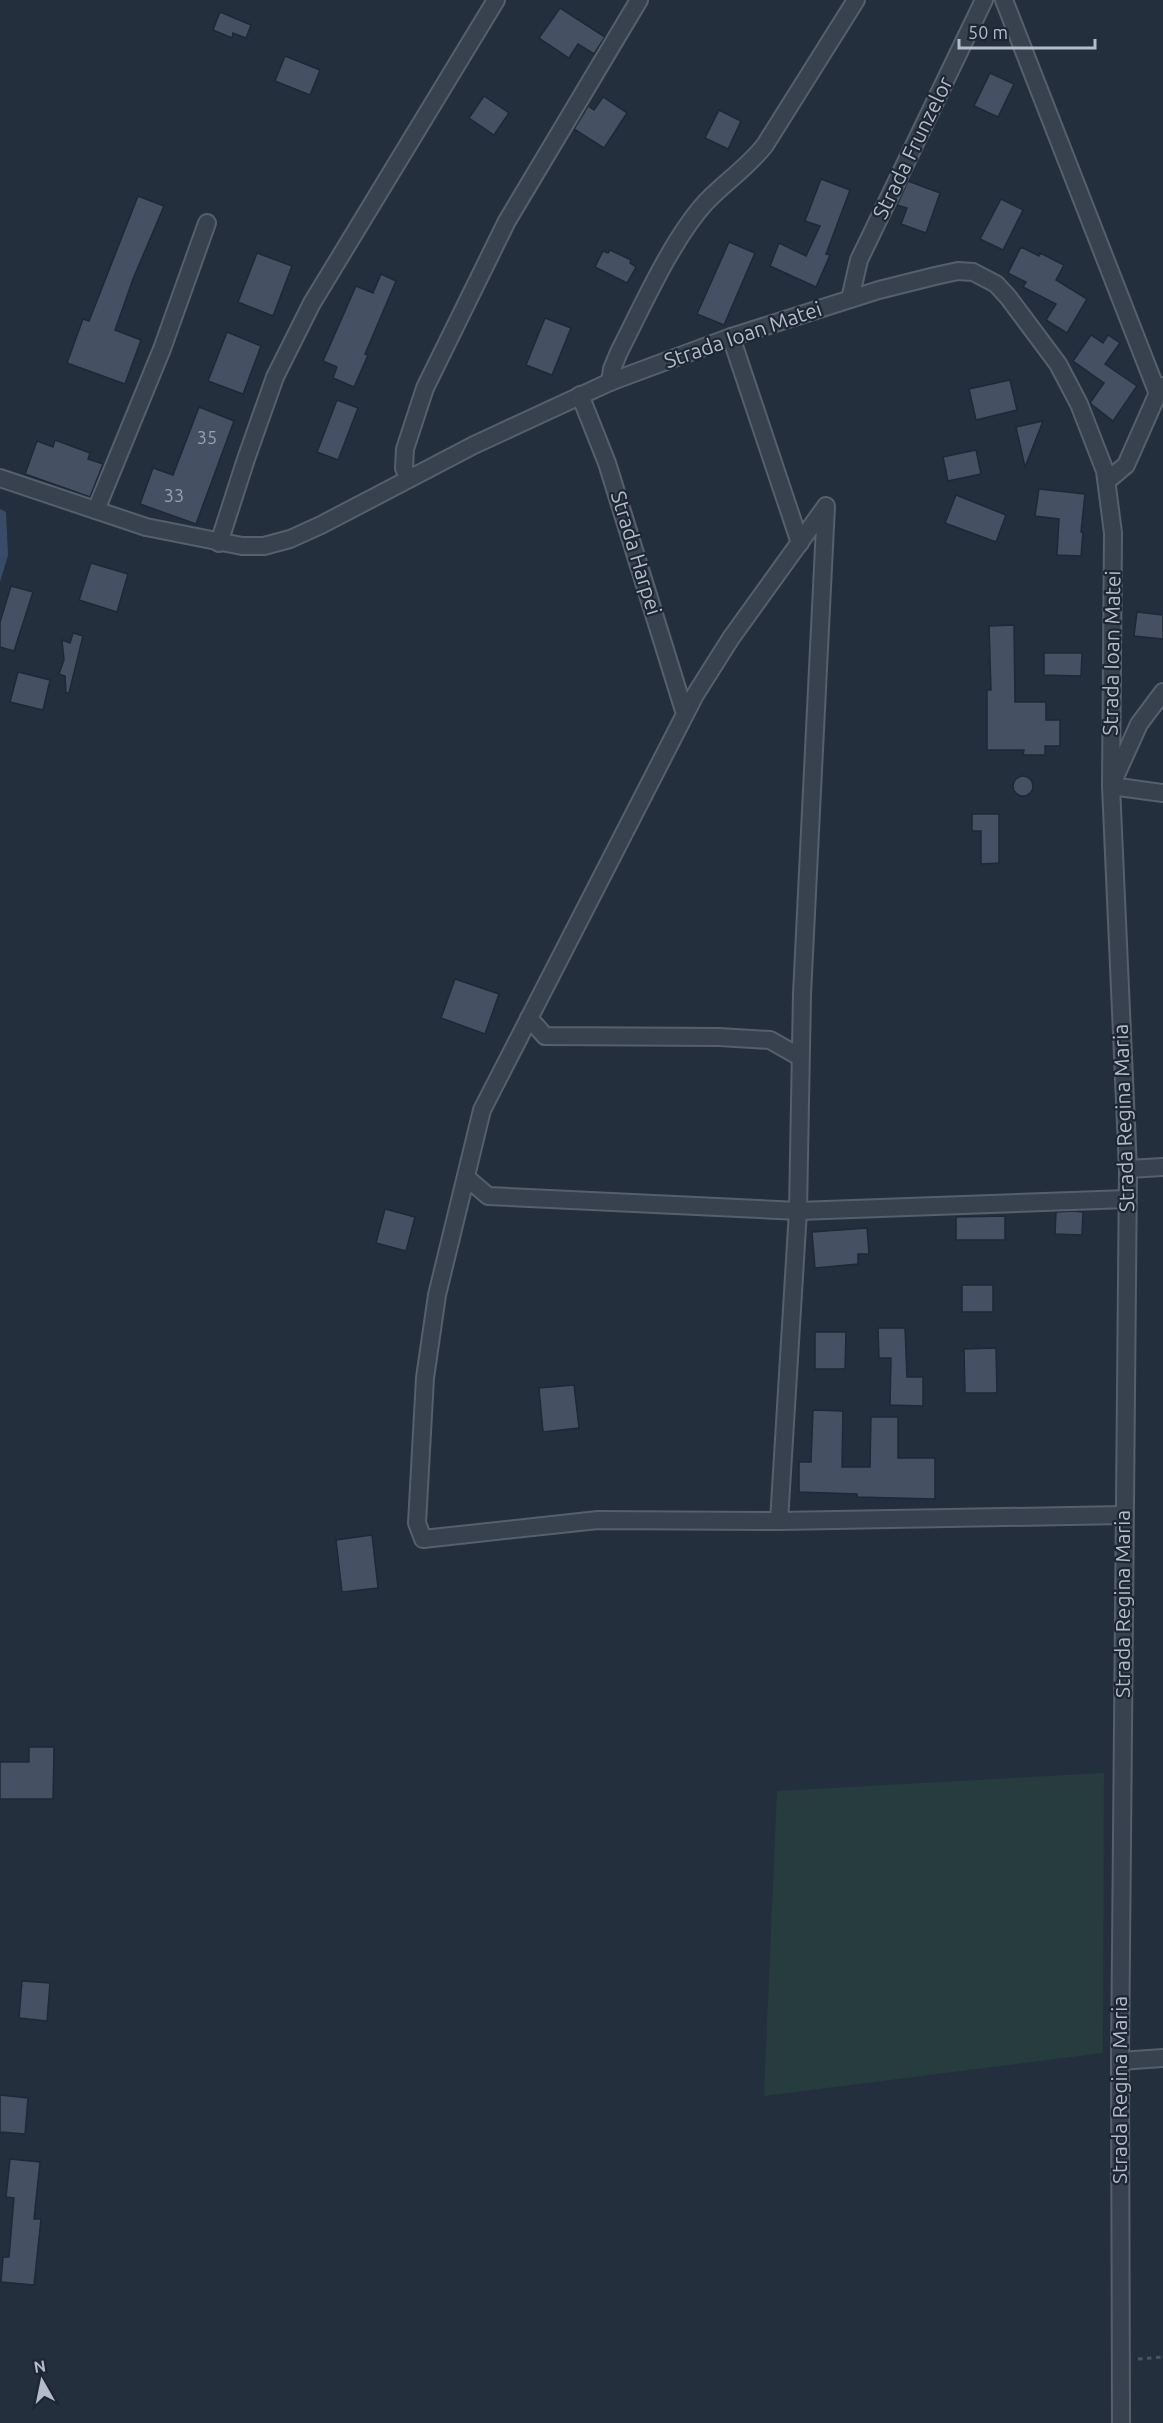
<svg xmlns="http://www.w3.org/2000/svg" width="1163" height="2423" font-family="Ubuntu,sans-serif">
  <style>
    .green { fill: #263c3f }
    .water { fill: #394c67 }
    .building { fill: #455162; stroke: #1f2835; stroke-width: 1.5 }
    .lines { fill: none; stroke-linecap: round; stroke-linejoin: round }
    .street-casing { stroke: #565f6c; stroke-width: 20 }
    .path { stroke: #44595c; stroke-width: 3; stroke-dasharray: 4.5 4.5; stroke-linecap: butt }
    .street { stroke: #38414e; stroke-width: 16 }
    .labels { text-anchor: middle; stroke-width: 4.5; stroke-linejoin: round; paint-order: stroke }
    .number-label { font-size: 18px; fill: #98a1af }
    .street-label { font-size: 21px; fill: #b4bcc9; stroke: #1d2633 }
  </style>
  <rect width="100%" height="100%" fill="#242f3e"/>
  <!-- green -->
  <path class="green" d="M1104,1773L1103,2053L764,2096L777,1791Z"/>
  <!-- water -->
  <path class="water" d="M0,509L6,512L8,555L0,582Z"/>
  <!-- building -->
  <g class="building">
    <path d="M560,8L605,37L594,54L578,44L569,58L539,38Z"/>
    <path d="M220,12L251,25L246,38L233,33L232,38L213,30Z"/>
    <path d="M285,56L320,70L310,95L275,81Z"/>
    <path d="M990,73L1014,84L998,117L974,106Z"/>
    <path d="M484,96L509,113L494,135L469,118Z"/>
    <path d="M603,97L627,113L604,148L574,129L588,106L594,110Z"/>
    <path d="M719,110L741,121L728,149L705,138Z"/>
    <path d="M821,179L850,190L826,254L830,255L816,287L770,266L779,243L806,256L820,226L805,221Z"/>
    <path d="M908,181L940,193L926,233L901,224L907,208L897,205Z"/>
    <path d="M138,196L164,206L133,279L115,330L141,340L125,384L67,363L83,319L89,321Z"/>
    <path d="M1001,199L1023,210L1003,250L980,239Z"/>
    <path d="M729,242L755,253L724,325L697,314Z"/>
    <path d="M1021,247L1039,256L1040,253L1064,265L1056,280L1087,299L1067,333L1046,320L1056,304L1023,287L1026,282L1008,273Z"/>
    <path d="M610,250L631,260L630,263L636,267L627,283L595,267L603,251L608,253Z"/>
    <path d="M257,253L292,266L273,316L238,302Z"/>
    <path d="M381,274L396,281L365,354L368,355L354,387L333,378L337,367L323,361L356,286L373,293Z"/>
    <path d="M545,318L571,328L552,375L526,365Z"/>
    <path d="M227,332L261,346L243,394L208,381Z"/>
    <path d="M1091,335L1103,343L1108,335L1120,343L1105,364L1137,386L1113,421L1090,403L1104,383L1073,361Z"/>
    <path d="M1010,380L1017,410L976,420L969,389Z"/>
    <path d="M337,400L358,408L338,460L317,452Z"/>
    <path d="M199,407L234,421L196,524L140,504L153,468L173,475Z"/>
    <path d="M1043,421L1025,467L1016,427Z"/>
    <path d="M55,440L90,453L88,459L103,464L90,497L25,474L37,441L53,447Z"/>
    <path d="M976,450L981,474L948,481L943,457Z"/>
    <path d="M1039,489L1085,494L1081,532H1083L1081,556L1057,555L1059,519L1035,516Z"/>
    <path d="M956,495L1006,515L996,542L945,523Z"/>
    <path d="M91,563L128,574L117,612L79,600Z"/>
    <path d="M11,586L33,592L14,651L0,647V622Z"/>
    <path d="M1137,612L1163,615V639L1134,636Z"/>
    <path d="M1014,625L1015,702H1046V720H1060V746H1045V755H1023L1024,750H987V690H991L989,626Z"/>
    <path d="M73,633L83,636L69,693H66L65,676L59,674L64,660L62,640L70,643Z"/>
    <path d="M1044,653H1082L1081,676L1044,675Z"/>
    <path d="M18,672L50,680L43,710L10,702Z"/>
    <circle cx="1023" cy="786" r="10"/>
    <path d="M972,814H999V863L981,864V831H972Z"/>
    <path d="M455,979L499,994L485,1034L441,1018Z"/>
    <path d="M385,1209L415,1217L406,1251L376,1243Z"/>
    <path d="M1073,1211L1083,1212L1082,1235L1055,1234L1056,1212Z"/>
    <path d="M1005,1216V1240H956V1217Z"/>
    <path d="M867,1228L869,1254H858V1264L815,1268L812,1232Z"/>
    <rect x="962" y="1285" width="31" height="27"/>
    <path d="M878,1328H905L907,1377H923V1406L890,1405L891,1358H879Z"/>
    <path d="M815,1332H846L845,1369H815Z"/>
    <path d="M996,1348L997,1393H965L964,1349Z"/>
    <path d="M574,1385L579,1428L543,1432L539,1388Z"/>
    <path d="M813,1410L843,1411L842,1467H870L871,1417H898V1458H935V1499L857,1497V1494L799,1492V1462H811Z"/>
    <path d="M372,1535L378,1588L342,1592L336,1540Z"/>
    <path d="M29,1747H54L53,1799H0V1762H29Z"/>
    <path d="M22,1981L50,1983L47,2021L19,2018Z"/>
    <path d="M0,2095L28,2098L25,2134L0,2132Z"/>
    <path d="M10,2159L40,2162L34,2219H41L34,2285L1,2282L3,2257H9L14,2198L6,2197Z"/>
  </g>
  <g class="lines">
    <defs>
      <g id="street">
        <path d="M1004,0L1158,394"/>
        <path d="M850,299L859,260L984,0"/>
        <path d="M731,337L800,543"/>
        <path d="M610,382L612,369L619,352C642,307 672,239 706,202C725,182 748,167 765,145L856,0"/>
        <path d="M580,395L607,463L685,714"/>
        <path d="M0,478L146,527L242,546H264L290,539L321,525L474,445L610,382L731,337L879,290L935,276L958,271L973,272L996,284L1008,297L1058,364L1079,404L1105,471L1113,533L1111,786L1163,793"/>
        <path d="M408,478L404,468L405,449L425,388L507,221L639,0"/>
        <path d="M1107,481L1126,465L1161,386"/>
        <path d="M96,510L162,349L207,223"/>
        <path d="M219,543L246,459L275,377L312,303L496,0"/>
        <path d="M529,1018L545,1036L719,1037L770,1040L800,1057"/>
        <path d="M1128,1169L1163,1167"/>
        <path d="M467,1178L488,1196L798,1211L1127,1199"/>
        <path d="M779,1521L798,1211L802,994L826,506L731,638L695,695L482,1110L437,1295L425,1378L417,1523L423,1539L598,1520L779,1521L1124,1515"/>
        <path d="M1120,2061L1163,2058"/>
        <path d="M1121,2423L1120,2061L1128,1169L1111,786L1139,724L1163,692"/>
      </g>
    </defs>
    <!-- street casing -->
    <use href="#street" class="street-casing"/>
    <!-- path -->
    <path class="path" d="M1138,2359L1163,2357"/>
    <!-- street -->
    <use href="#street" class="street"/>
  </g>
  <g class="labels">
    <!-- number labels -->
    <g class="number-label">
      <text x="207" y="444">35</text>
      <text x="174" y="502">33</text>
    </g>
    <!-- street labels -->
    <g class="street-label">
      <text transform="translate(913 148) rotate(-64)" y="7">Strada Frunzelor</text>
      <text transform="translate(743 335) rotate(-19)" y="7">Strada Ioan Matei</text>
      <text transform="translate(636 553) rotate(73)" y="7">Strada Harpei</text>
      <text transform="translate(1112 653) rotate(-89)" y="7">Strada Ioan Matei</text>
      <text transform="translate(1124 1118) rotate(-92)" y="7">Strada Regina Maria</text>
      <text transform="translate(1123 1604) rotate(-90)" y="7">Strada Regina Maria</text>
      <text transform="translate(1120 2090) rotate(-90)" y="7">Strada Regina Maria</text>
    </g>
  </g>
  <!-- north arrow -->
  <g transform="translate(42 2381) rotate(351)" stroke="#1d2633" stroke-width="4.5" paint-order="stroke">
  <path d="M0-4.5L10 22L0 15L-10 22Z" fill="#b4bcc9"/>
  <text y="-9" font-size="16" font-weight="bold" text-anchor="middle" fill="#b4bcc9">N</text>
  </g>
  <!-- scale -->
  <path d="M959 39v9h136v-9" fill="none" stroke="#b4bcc9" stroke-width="3"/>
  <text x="968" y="39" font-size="18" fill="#b4bcc9" stroke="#1d2633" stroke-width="4.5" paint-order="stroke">50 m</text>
</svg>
